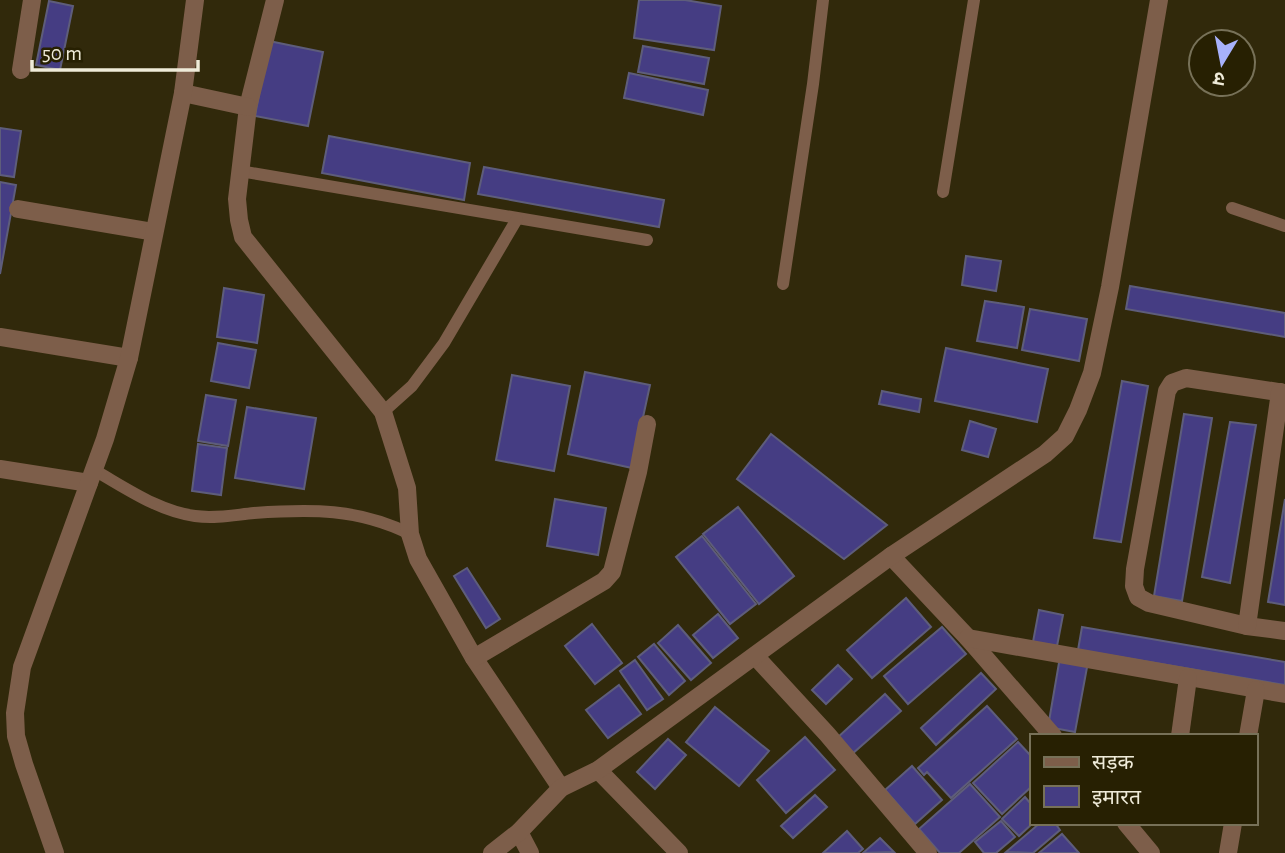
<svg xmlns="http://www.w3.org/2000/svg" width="1285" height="853" font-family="'Alegreya Sans','Noto Sans Devanagari',sans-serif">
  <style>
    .building { fill: #453d83; stroke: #5e5d7b; stroke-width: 2 }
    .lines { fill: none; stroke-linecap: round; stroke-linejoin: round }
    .service { stroke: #7d5e4a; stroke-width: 12 }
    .minor { stroke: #7d5e4a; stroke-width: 18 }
    .tertiary { stroke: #7d5e4a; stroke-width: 18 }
  </style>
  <rect width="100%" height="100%" fill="#31290b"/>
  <!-- building -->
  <g class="building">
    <path d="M639,0H685L721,6L714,50L634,38Z"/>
    <path d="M49,1L73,6L60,70L36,65Z"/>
    <path d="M269,41L323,52L308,126L255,116Z"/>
    <path d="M643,46L709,58L704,84L638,72Z"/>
    <path d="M629,73L708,90L703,115L624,98Z"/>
    <path d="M0,128L21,131L14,177L0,175Z"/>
    <path d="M329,136L470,163L464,200L322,173Z"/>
    <path d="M484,167L664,200L659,227L478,194Z"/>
    <path d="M0,182L16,185L0,274Z"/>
    <path d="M966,256L1001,261L996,291L962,285Z"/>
    <path d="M1130,286L1285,313V337L1126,309Z"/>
    <path d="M224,288L264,295L257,343L217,337Z"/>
    <path d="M985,301L1024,307L1017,348L977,341Z"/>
    <path d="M1030,309L1087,319L1079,361L1022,350Z"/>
    <path d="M218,343L256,350L249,388L211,381Z"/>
    <path d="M946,348L1048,369L1037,422L935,401Z"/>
    <path d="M585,372L650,385L632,468L568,454Z"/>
    <path d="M512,375L570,386L554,471L496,460Z"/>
    <path d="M1122,381L1148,386L1121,542L1094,538Z"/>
    <path d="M882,391L921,399L919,412L879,404Z"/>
    <path d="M206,395L236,400L228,446L198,441Z"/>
    <path d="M247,407L316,418L304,489L235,478Z"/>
    <path d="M1184,414L1212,418L1182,601L1154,596Z"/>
    <path d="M970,421L996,429L988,457L962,450Z"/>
    <path d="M1230,422L1256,425L1230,583L1202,577Z"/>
    <path d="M771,434L887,525L844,559L737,479Z"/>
    <path d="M198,444L227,448L221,495L192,491Z"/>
    <path d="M555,499L606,508L598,555L547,546Z"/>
    <path d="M1285,499V605L1268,602Z"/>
    <path d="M738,507L794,576L759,604L703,534Z"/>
    <path d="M702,536L756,604L730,624L676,557Z"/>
    <path d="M467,568L500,619L486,628L454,576Z"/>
    <path d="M906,598L931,627L872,678L847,650Z"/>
    <path d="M1039,610L1063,615L1057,646L1033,642Z"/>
    <path d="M718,614L738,638L713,658L693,635Z"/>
    <path d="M592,624L622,663L595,684L565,646Z"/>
    <path d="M678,625L711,663L691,680L658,643Z"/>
    <path d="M942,627L966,654L908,704L884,676Z"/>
    <path d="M1082,627L1285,662V685L1078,650Z"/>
    <path d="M654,644L685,681L669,695L638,657Z"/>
    <path d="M1060,657L1088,662L1075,732L1048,727Z"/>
    <path d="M635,660L663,699L647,710L620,671Z"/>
    <path d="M838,665L852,679L826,704L812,690Z"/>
    <path d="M981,673L996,689L936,745L921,728Z"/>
    <path d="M619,685L641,714L608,738L586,710Z"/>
    <path d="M885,694L901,711L852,754L837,738Z"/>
    <path d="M987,706L1017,739L951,798L927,772L924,775L918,768Z"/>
    <path d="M715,707L769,751L739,786L686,742Z"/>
    <path d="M805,737L835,770L786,813L757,780Z"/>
    <path d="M668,739L686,755L655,789L637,772Z"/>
    <path d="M1018,742L1031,756V787L1002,814L973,783Z"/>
    <path d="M912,766L942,800L915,824L885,790Z"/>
    <path d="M970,784L1000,817L959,853H940L919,829Z"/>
    <path d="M815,795L827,807L793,838L781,826Z"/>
    <path d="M1025,797L1031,804V823H1033L1019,836L1002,819Z"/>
    <path d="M1001,821L1015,837L996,853H984L975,842Z"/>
    <path d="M1040,823H1055L1060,830L1033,853L1006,852Z"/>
    <path d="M847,831L863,849L858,853H823Z"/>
    <path d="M1062,834L1079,853H1039Z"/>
    <path d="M880,838L894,852L863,853Z"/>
  </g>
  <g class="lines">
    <!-- service -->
    <g class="service">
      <path d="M240,171L647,240"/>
      <path d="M943,192L974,0"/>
      <path d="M1232,208L1285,226"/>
      <path d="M783,284L813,84L823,0"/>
      <path d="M383,412L412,386L444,343L517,219"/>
      <path d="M94,470C126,488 158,511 195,516C215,519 234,515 254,513C310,509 358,508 410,534"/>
    </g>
    <!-- minor -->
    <g class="minor">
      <path d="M275,0L248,107L237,199L239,220L243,237L383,412L407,488L410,534L418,559L474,658L561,788"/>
      <path d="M21,70L32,0"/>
      <path d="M183,93L248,107"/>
      <path d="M18,209L154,232"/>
      <path d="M0,337L129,358"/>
      <path d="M1285,393L1186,378L1172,383L1167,391L1135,569L1134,586L1138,597L1149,603L1247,626L1285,631"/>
      <path d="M0,469L89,483"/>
      <path d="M891,556L968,638L1053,736"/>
      <path d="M1247,626L1280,392"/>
      <path d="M968,638L1285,694"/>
      <path d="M755,656L827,734L928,853"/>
      <path d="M474,658L604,581L612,572L638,472L647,424"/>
      <path d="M1180,736L1188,678"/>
      <path d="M1248,736L1256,690"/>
      <path d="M598,770L679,853"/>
      <path d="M1126,823L1151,853"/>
      <path d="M519,832L530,853"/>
      <path d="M492,853L519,832L561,788L598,770L891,556L1045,454L1065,436L1078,410L1092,373L1110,287L1159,0"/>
      <path d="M1228,853L1233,823"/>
    </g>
    <!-- tertiary -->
    <path class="tertiary" d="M55,853L24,764L16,736L15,713L22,667L105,439L129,358L183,93L195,0"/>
  </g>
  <!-- legend -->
  <rect x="1030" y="734" width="228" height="91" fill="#272002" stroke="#777158" stroke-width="2"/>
  <rect x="1044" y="757" width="35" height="10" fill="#7d5e4a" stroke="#777158" stroke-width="2"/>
  <text x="1092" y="769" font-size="21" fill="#efebd9">सड़क</text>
  <rect x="1044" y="786" width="35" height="21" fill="#453d83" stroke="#777158" stroke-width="2"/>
  <text x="1092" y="804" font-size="21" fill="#efebd9">इमारत</text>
  <!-- north arrow -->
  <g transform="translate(1222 63) rotate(190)"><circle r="33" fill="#272002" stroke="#777158" stroke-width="2"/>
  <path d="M0-5L12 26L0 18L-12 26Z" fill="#a7b1fc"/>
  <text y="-10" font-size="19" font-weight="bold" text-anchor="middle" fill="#efebd9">उ</text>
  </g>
  <!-- scale -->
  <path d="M32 60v10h166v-10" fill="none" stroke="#efebd9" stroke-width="3.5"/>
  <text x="42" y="60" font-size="21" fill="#efebd9" stroke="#272002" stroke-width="5" paint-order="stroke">50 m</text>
</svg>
